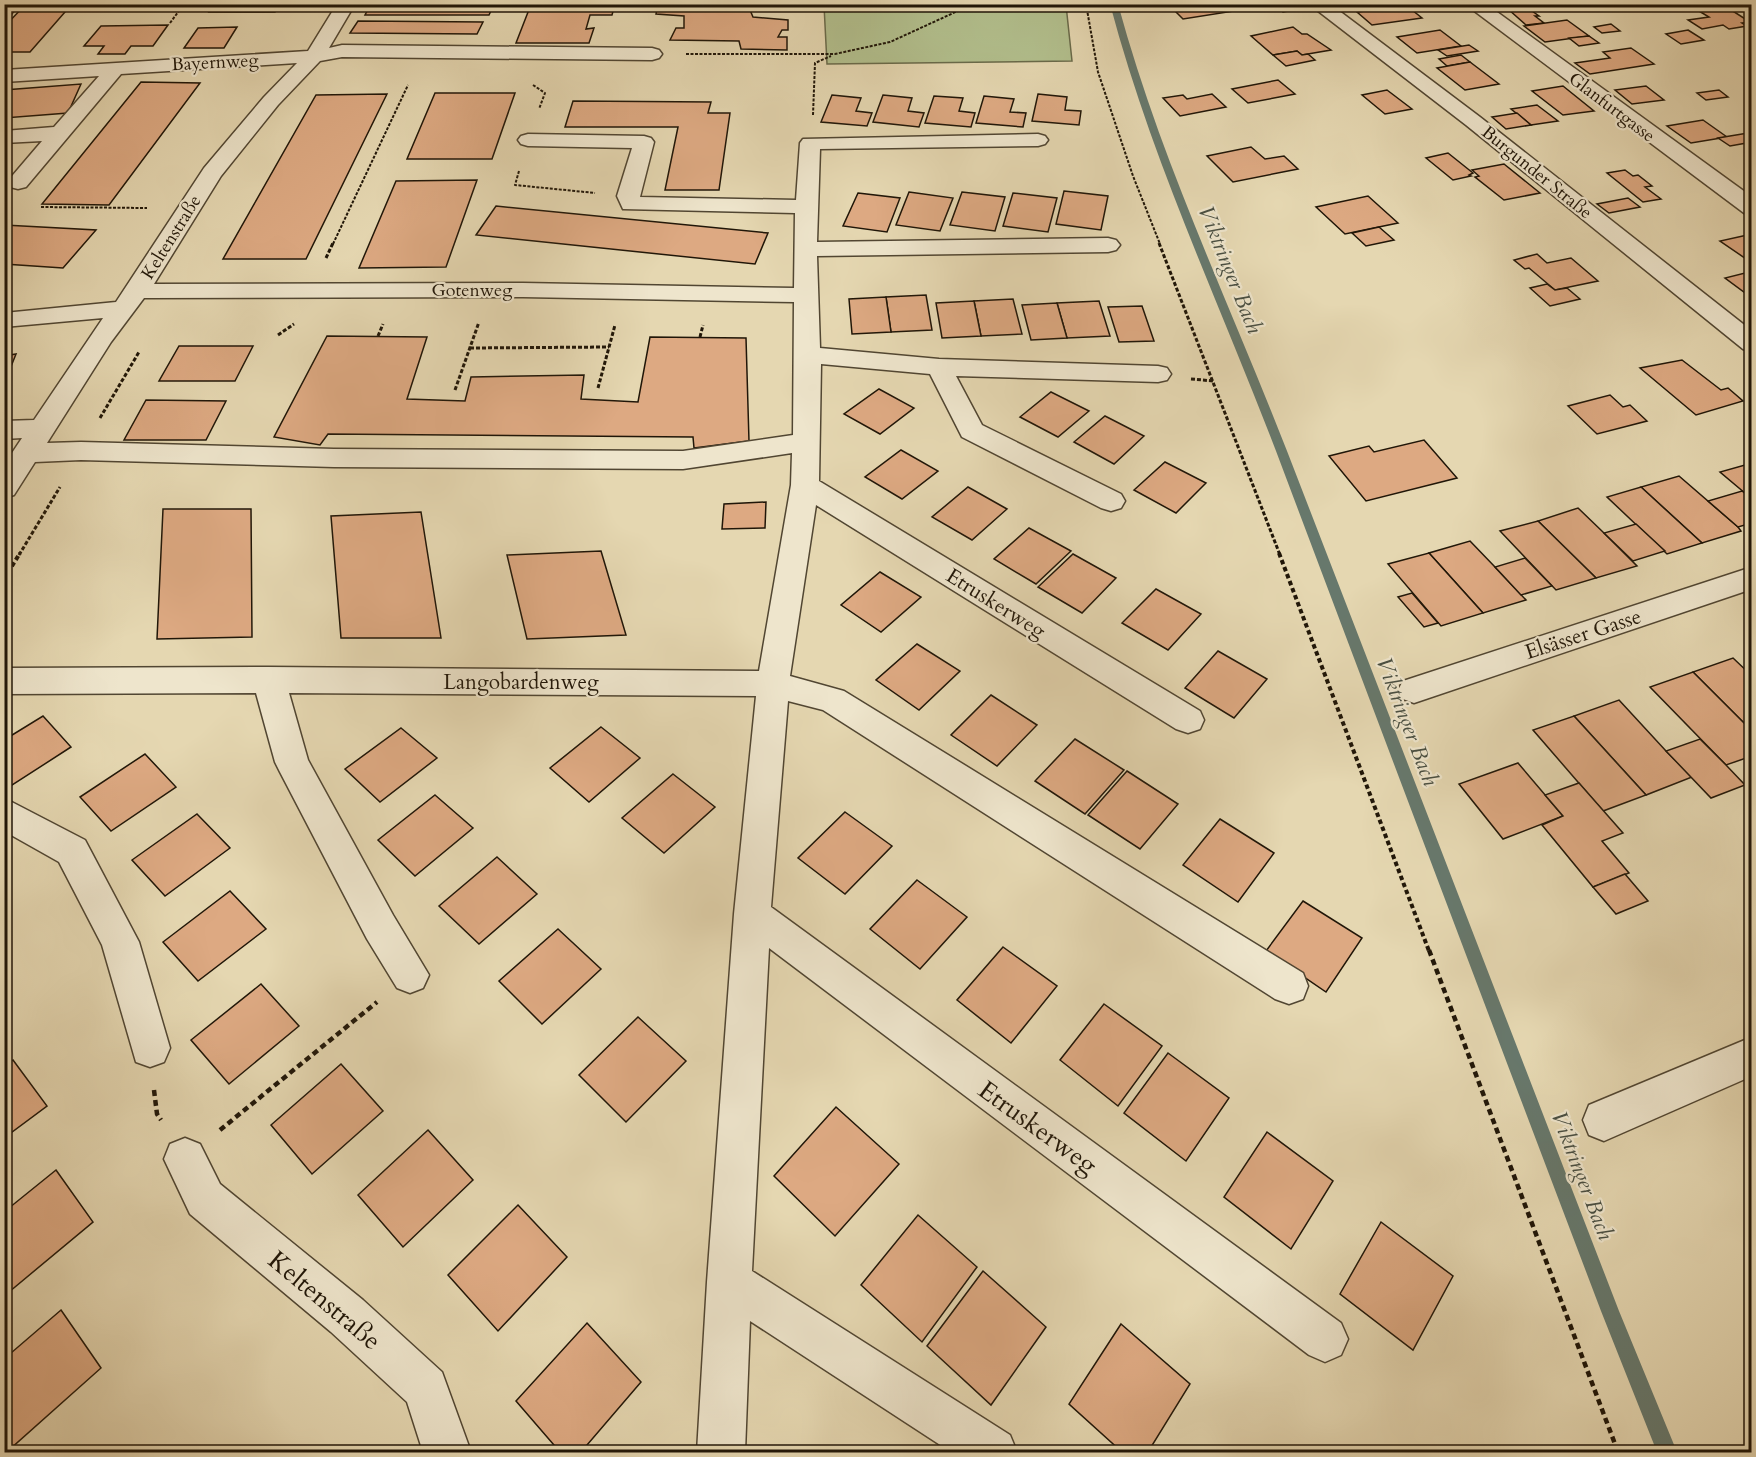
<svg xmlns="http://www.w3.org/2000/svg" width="1756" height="1457" font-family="Cardo,serif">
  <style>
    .green { fill: #b2bf8d; stroke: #696a4a; stroke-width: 1.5 }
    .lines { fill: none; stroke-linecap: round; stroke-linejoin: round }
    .stream { fill: #67786c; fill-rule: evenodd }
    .building { fill: #dda982; stroke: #201608; stroke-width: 1.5 }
    .minor-casing { stroke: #514632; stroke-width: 3 }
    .path-far3 { stroke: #201608; stroke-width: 2; stroke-dasharray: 3 1.5; stroke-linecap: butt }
    .path-far2 { stroke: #201608; stroke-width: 3; stroke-dasharray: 4 2; stroke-linecap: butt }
    .path-far1 { stroke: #201608; stroke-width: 4; stroke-dasharray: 4.5 3; stroke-linecap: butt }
    .path { stroke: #201608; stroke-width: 4.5; stroke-dasharray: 6 4; stroke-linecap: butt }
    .minor { fill: #eee5cc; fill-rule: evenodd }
    .labels { text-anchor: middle; stroke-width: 4.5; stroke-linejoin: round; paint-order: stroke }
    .far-street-label { font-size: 18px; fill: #201608; stroke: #eee5cc }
    .street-label { font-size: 21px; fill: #201608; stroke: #eee5cc }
    .water-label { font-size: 22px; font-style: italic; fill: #494f42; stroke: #eee5cc }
    .near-street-label { font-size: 26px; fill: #201608; stroke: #eee5cc }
  </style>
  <rect width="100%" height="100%" fill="#e5d7b1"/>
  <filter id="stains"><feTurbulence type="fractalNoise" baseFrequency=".00333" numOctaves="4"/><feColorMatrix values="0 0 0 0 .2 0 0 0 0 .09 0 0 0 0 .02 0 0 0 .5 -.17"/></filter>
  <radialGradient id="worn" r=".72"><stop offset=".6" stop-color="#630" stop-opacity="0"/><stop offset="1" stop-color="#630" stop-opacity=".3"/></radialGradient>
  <!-- green -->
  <path class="green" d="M824,5H1066L1072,61L827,64Z"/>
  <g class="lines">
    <!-- stream -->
    <path class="stream" d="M1110,4H1118C1160,159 1229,302 1287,451C1398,738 1508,1024 1619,1311L1677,1452H1657L1601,1311C1492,1024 1384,738 1276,451C1219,302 1151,159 1110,4Z"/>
  </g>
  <!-- building -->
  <g class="building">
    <path d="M26,4H72L30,52H4V27Z"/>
    <path d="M215,4H280L275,12H209Z"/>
    <path d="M371,4H494L489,15H365Z"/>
    <path d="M547,4H615L612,15H590L586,29L594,28L589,43H516L530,7H546Z"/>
    <path d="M658,4H714L712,10H750L753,17L788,20V30H782L778,37H787V50L741,49L739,41L670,40L676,28H684V16L656,14Z"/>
    <path d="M1168,4H1250L1253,8L1183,19Z"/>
    <path d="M1259,4H1301L1305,8L1283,12L1273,5L1262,7Z"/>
    <path d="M1407,6L1422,18L1372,25L1357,12Z"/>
    <path d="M1525,6L1539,16H1535L1544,23L1526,25L1508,9Z"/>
    <path d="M1725,6L1750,22L1742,23L1747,26L1729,29L1723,25L1702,29L1688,20L1709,17L1699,11Z"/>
    <path d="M1567,20L1589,36L1545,42L1524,26Z"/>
    <path d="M358,21L483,22L477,34L350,33Z"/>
    <path d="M1611,24L1620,31L1602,33L1594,27Z"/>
    <path d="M168,25L153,46H131L125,54H98L104,46H84L101,26Z"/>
    <path d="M237,27L224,48H184L198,28Z"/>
    <path d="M1293,27L1302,34H1307L1331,50L1302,55L1297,51L1273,55L1251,36Z"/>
    <path d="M1440,30L1461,46L1417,53L1397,37Z"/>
    <path d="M1688,30L1704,40L1681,44L1666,34Z"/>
    <path d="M1589,36L1599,43L1579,46L1569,38Z"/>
    <path d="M1469,45L1478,51L1447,56L1438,50Z"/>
    <path d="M1631,48L1654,64L1590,74L1575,63L1610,58L1603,52Z"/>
    <path d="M1297,51L1302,55L1308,54L1315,60L1286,66L1273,55Z"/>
    <path d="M1461,55L1470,62L1447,66L1439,59Z"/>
    <path d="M1470,62L1499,84L1465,90L1437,68Z"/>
    <path d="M1278,80L1295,94L1248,103L1232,89Z"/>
    <path d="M141,82L200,83L109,205L42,204Z"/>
    <path d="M81,84L68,113L4,118V90Z"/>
    <path d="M1563,86L1594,111L1563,115L1532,91Z"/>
    <path d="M1646,86L1664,100L1632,104L1615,90Z"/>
    <path d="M1387,90L1412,109L1385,114L1362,95Z"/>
    <path d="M1719,90L1728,97L1706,100L1697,93Z"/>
    <path d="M435,93H515L492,159H407Z"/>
    <path d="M387,94L306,259H223L316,95Z"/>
    <path d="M1038,94L1067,97L1065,110L1081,111L1079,125L1032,121Z"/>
    <path d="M1212,94L1226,107L1180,116L1163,98L1183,95L1187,99Z"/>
    <path d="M832,95L861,98L856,111L872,113L867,126L821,122Z"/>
    <path d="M883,95L912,98L908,111L924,113L919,127L873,122Z"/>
    <path d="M934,96L963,98L959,111L975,113L971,127L925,123Z"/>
    <path d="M984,96L1014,99L1010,112L1026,113L1023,127L976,123Z"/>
    <path d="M573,101L711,102L708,113H730L719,190H665L678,127H565Z"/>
    <path d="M1537,105L1558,121L1531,125L1511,109Z"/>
    <path d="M1517,113L1531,125L1506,129L1492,117Z"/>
    <path d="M1703,120L1727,137L1691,143L1667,126Z"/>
    <path d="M1748,133L1752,136V142L1730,146L1718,138Z"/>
    <path d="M1251,147L1265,159L1284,156L1298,169L1233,182L1207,156Z"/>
    <path d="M1448,153L1473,173L1469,175L1471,176L1453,180L1426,158Z"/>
    <path d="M1504,164L1540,193L1504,200L1475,177L1479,176L1472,170Z"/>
    <path d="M1625,170L1633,176L1638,175L1652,186L1645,187L1661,199L1643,202L1607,173Z"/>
    <path d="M477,180L446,267L359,268L396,181Z"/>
    <path d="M1064,191L1108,196L1101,230L1056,224Z"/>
    <path d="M909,192L953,198L940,231L896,225Z"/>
    <path d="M962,192L1005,197L995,231L950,225Z"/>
    <path d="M858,193L900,198L887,232L843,226Z"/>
    <path d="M1013,193L1057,198L1048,232L1003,226Z"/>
    <path d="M1368,196L1398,223L1345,234L1316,207Z"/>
    <path d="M1628,198L1640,207L1609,213L1597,204Z"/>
    <path d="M496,206L768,233L755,264L476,235Z"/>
    <path d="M4,225L96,230L63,268L4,264Z"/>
    <path d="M1379,227L1394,240L1366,246L1352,233Z"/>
    <path d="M1752,234V263L1720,241Z"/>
    <path d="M1537,254L1547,263L1571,258L1598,281L1555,290L1529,268L1525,269L1514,260Z"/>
    <path d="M1749,272L1752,274V298L1725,278Z"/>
    <path d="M1547,284L1555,290L1567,288L1580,299L1550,306L1530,288Z"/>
    <path d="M926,295L932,330L891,332L886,297Z"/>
    <path d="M886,297L891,332L852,334L849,299Z"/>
    <path d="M1013,299L1022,334L981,336L974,301Z"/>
    <path d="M974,301L981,336L942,338L936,303Z"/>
    <path d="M1099,301L1110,336L1067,338L1057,303Z"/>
    <path d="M1057,303L1067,338L1031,340L1022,305Z"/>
    <path d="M1142,306L1154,341L1119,342L1108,307Z"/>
    <path d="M327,336L427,337L407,399L465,401L471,377L584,375L581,399L638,402L650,337L746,338L749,441L694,448L693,437L328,434L320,445L274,437Z"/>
    <path d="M179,346H253L235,381H159Z"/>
    <path d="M16,354L4,384V356Z"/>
    <path d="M1682,360L1721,390L1728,388L1743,401L1696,415L1640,368Z"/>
    <path d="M879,389L914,408L880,434L844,414Z"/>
    <path d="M1051,392L1089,411L1058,437L1020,417Z"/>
    <path d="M1610,395L1623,407L1630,405L1647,421L1597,434L1568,406Z"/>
    <path d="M146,400L226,401L206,440H124Z"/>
    <path d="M1105,416L1144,436L1114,464L1074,442Z"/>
    <path d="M1424,440L1457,478L1366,501L1329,456L1369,446L1374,452Z"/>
    <path d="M901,450L938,471L902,499L865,477Z"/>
    <path d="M1165,462L1206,483L1176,513L1134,490Z"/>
    <path d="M1745,465L1752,467V499L1720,472Z"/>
    <path d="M1679,476L1738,527L1741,531L1702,543L1641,487Z"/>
    <path d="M968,487L1007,509L972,540L932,517Z"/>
    <path d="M1641,487L1702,543L1667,554L1607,497Z"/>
    <path d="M1742,491L1752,499V523L1738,527L1708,501Z"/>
    <path d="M766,502L765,528L722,529L724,504Z"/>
    <path d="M1578,508L1604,533L1637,566L1596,578L1538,521Z"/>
    <path d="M163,509H251L252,637L157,639Z"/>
    <path d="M421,512L441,638H341L331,516Z"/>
    <path d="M1538,521L1596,578L1556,590L1500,531Z"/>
    <path d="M1636,524L1665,551L1633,561L1604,533Z"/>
    <path d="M1029,528L1071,551L1036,584L994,559Z"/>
    <path d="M1470,541L1495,567L1526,600L1483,613L1429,553Z"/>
    <path d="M601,551L626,635L527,639L507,555Z"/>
    <path d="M1429,553L1483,613L1441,626L1388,564Z"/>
    <path d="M1073,554L1116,578L1082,613L1038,587Z"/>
    <path d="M1525,558L1552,586L1521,595L1495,567Z"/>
    <path d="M880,572L921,597L881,632L841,605Z"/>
    <path d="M1156,589L1201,614L1168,650L1122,623Z"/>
    <path d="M1412,593L1438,623L1424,627L1398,597Z"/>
    <path d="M917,644L960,671L919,710L876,680Z"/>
    <path d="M1218,651L1267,679L1234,718L1185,688Z"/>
    <path d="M1733,658L1752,676V731L1693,672Z"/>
    <path d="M1693,672L1752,731V756L1726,765L1650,687Z"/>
    <path d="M991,695L1037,725L997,766L951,735Z"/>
    <path d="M1619,700L1666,751L1692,777L1646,795L1574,716Z"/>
    <path d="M43,716L71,747L6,789L4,740Z"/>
    <path d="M1574,716L1646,795L1603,811L1533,730Z"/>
    <path d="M601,727L640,758L589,802L550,768Z"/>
    <path d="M401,728L437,758L380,802L345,769Z"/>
    <path d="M1075,739L1124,770L1085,814L1035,781Z"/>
    <path d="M1700,739L1726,765L1745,785L1711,798L1666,751Z"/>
    <path d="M145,754L176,787L111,831L80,797Z"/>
    <path d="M1518,763L1563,816L1503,839L1459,784Z"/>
    <path d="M1127,771L1178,804L1140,849L1088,815Z"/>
    <path d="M673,774L715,807L664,853L622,818Z"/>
    <path d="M1579,783L1623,833L1602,841L1629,873L1593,887L1542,825L1563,816L1545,795Z"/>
    <path d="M435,795L473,828L415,876L378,840Z"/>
    <path d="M845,812L892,846L845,894L798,858Z"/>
    <path d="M197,814L230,848L165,896L132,860Z"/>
    <path d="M1220,819L1274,853L1238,902L1183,865Z"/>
    <path d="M497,857L537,894L479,944L439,906Z"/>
    <path d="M1625,874L1648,901L1616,914L1593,887Z"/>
    <path d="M917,880L967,917L920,969L870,929Z"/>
    <path d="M230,891L266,929L198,981L163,942Z"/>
    <path d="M1303,901L1362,938L1326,992L1266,951Z"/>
    <path d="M558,929L601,969L542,1024L499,981Z"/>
    <path d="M1003,947L1057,986L1011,1043L957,1000Z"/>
    <path d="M261,984L299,1026L229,1084L191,1040Z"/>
    <path d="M1104,1004L1162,1046L1118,1106L1060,1060Z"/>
    <path d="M638,1017L686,1061L626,1122L579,1075Z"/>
    <path d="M1168,1053L1229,1098L1186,1161L1124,1113Z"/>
    <path d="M13,1060L47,1106L4,1138V1066Z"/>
    <path d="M341,1064L383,1111L312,1174L271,1125Z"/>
    <path d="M836,1107L899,1164L835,1236L774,1176Z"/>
    <path d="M428,1130L473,1180L403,1247L358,1195Z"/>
    <path d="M1267,1132L1333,1181L1291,1249L1224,1197Z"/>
    <path d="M56,1170L93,1222L9,1292L4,1286V1212Z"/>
    <path d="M518,1205L567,1257L498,1331L448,1275Z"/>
    <path d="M918,1215L977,1267L922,1342L861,1285Z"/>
    <path d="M1381,1222L1453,1276L1413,1350L1340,1294Z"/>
    <path d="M983,1271L1046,1327L991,1405L927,1346Z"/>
    <path d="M61,1310L101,1368L10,1449L4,1440V1359Z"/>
    <path d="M587,1323L641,1382L581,1452H560L516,1401Z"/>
    <path d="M1121,1324L1190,1384L1148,1452H1122L1069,1404Z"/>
  </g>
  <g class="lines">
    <defs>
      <g id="minor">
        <path d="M4,4H20L10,15L4,16Z"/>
        <path d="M337,4H355L329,48L342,45L652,48L659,50L662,54L659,58L652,60L342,57L320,61L278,105L221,176L154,284L523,283L794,288L795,213L623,209L617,196L632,148L528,146L521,144L518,140L521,136L528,134L644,136L651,138L654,142L640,197L796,200L800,143L803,139L1038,134L1045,136L1048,140L1045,144L1038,146L820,149L817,242L1108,238L1116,240L1120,245L1116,250L1108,252L817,256L820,348L939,359L1158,366L1167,368L1171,374L1167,380L1158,382L956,376L982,425L1121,494L1125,501L1121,508L1111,511L1101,508L962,437L930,374L821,364L819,481L1200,711L1204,720L1200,729L1188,733L1176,729L816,505L790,676L844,691L1303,973L1308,986L1303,999L1289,1004L1275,999L823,710L788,701L771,907L1341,1323L1348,1339L1341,1355L1325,1362L1309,1355L769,948L752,1271L1010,1435L1017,1452H951L750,1321L745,1452H697L707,1282L734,914L756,696L289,693L308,760L393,915L429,975L423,988L410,993L397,988L367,939L280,772L275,762L256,693L4,694V668L269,667L759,671L791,485L792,453L683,469L334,467L81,460L35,462L14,495L4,498V465L22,438L4,439V421L34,420L103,318L4,327V313L116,302L204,168L264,97L297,63L121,74L26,187L18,189L10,187L7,182L42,141L4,143V131L54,127L99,76L4,82V70L308,51ZM523,297L794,302L793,435L683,451L334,449L81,442L47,443L111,342L144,298Z"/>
        <path d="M1309,4H1330L1480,117L1752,331V352L1743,349L1466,125Z"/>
        <path d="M1465,4H1486L1752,197V215L1744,213Z"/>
        <path d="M1736,4H1752V14L1746,13Z"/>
        <path d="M1752,567V589L1414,703L1403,699L1398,690L1403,681Z"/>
        <path d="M4,798L85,840L139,942L170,1048L164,1062L150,1067L136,1062L102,945L59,862L4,831Z"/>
        <path d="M1752,1037V1076L1604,1141L1589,1135L1583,1120L1589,1105Z"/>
        <path d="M185,1138L200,1144L220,1184L363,1300L442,1372L471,1452H423L407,1402L331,1332L190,1214L164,1159L170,1144Z"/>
      </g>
    </defs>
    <!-- minor casing -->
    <use href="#minor" class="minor-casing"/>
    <!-- path-far3 -->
    <g class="path-far3">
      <path d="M1086,4L1098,72L1133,176L1160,244"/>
      <path d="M170,23L184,4"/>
      <path d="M686,54H835L890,42L973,4"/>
      <path d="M533,85L545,93L539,109"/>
      <path d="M813,115L815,63L831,56"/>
      <path d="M519,171L515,185L595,193"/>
      <path d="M41,207L147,208"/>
      <path d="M333,244L408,85"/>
    </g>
    <!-- path-far2 -->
    <g class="path-far2">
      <path d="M1159,243L1280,555"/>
      <path d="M326,258L333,243"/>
      <path d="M278,335L294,324"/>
      <path d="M378,336L383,324"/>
      <path d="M700,337L703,325"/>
      <path d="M470,348L609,347"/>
      <path d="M1191,379L1214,381"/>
      <path d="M598,388L615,325"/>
      <path d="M455,390L479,322"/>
      <path d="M100,418L139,352"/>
      <path d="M19,555L60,487"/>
    </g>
    <!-- path-far1 -->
    <g class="path-far1">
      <path d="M1279,553L1429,951"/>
      <path d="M4,579L20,553"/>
    </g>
    <!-- path -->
    <g class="path">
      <path d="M1429,950L1618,1452"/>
      <path d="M154,1090L157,1114L161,1120"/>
      <path d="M220,1130L377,1002"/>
    </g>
    <!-- minor -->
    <use href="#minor" class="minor"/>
  </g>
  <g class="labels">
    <!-- far-street labels -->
    <g class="far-street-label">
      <text transform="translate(215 62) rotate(-3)" y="6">Bayernweg</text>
      <text transform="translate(1612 107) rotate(37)" y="6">Glanfurtgasse</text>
      <text transform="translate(1537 172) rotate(39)" y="6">Burgunder Straße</text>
      <text transform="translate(171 237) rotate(-58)" y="6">Keltenstraße</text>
      <text x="472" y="296">Gotenweg</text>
    </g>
    <!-- street labels -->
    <g class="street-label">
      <text transform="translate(996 603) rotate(32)" y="7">Etruskerweg</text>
      <text transform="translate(1583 634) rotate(-18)" y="7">Elsässer Gasse</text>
      <text x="521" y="689">Langobardenweg</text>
    </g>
    <!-- water labels -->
    <g class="water-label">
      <text transform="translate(1231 269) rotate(68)" y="8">Viktringer Bach</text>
      <text transform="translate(1408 721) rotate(69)" y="8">Viktringer Bach</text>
      <text transform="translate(1583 1175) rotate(69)" y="8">Viktringer Bach</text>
    </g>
    <!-- near-street labels -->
    <g class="near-street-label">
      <text transform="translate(1038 1127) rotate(36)" y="9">Etruskerweg</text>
      <text transform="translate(325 1300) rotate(40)" y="9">Keltenstraße</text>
    </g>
  </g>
  <!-- margin -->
  <rect width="1756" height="1457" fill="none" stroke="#e5d7b1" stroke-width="24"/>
  <rect x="6" y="6" width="1744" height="1445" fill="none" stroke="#201608" stroke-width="3"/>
  <rect x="12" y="12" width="1732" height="1433" fill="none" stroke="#201608" stroke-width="1.5"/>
  <rect width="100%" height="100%" filter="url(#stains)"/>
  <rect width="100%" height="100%" fill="url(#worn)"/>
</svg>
